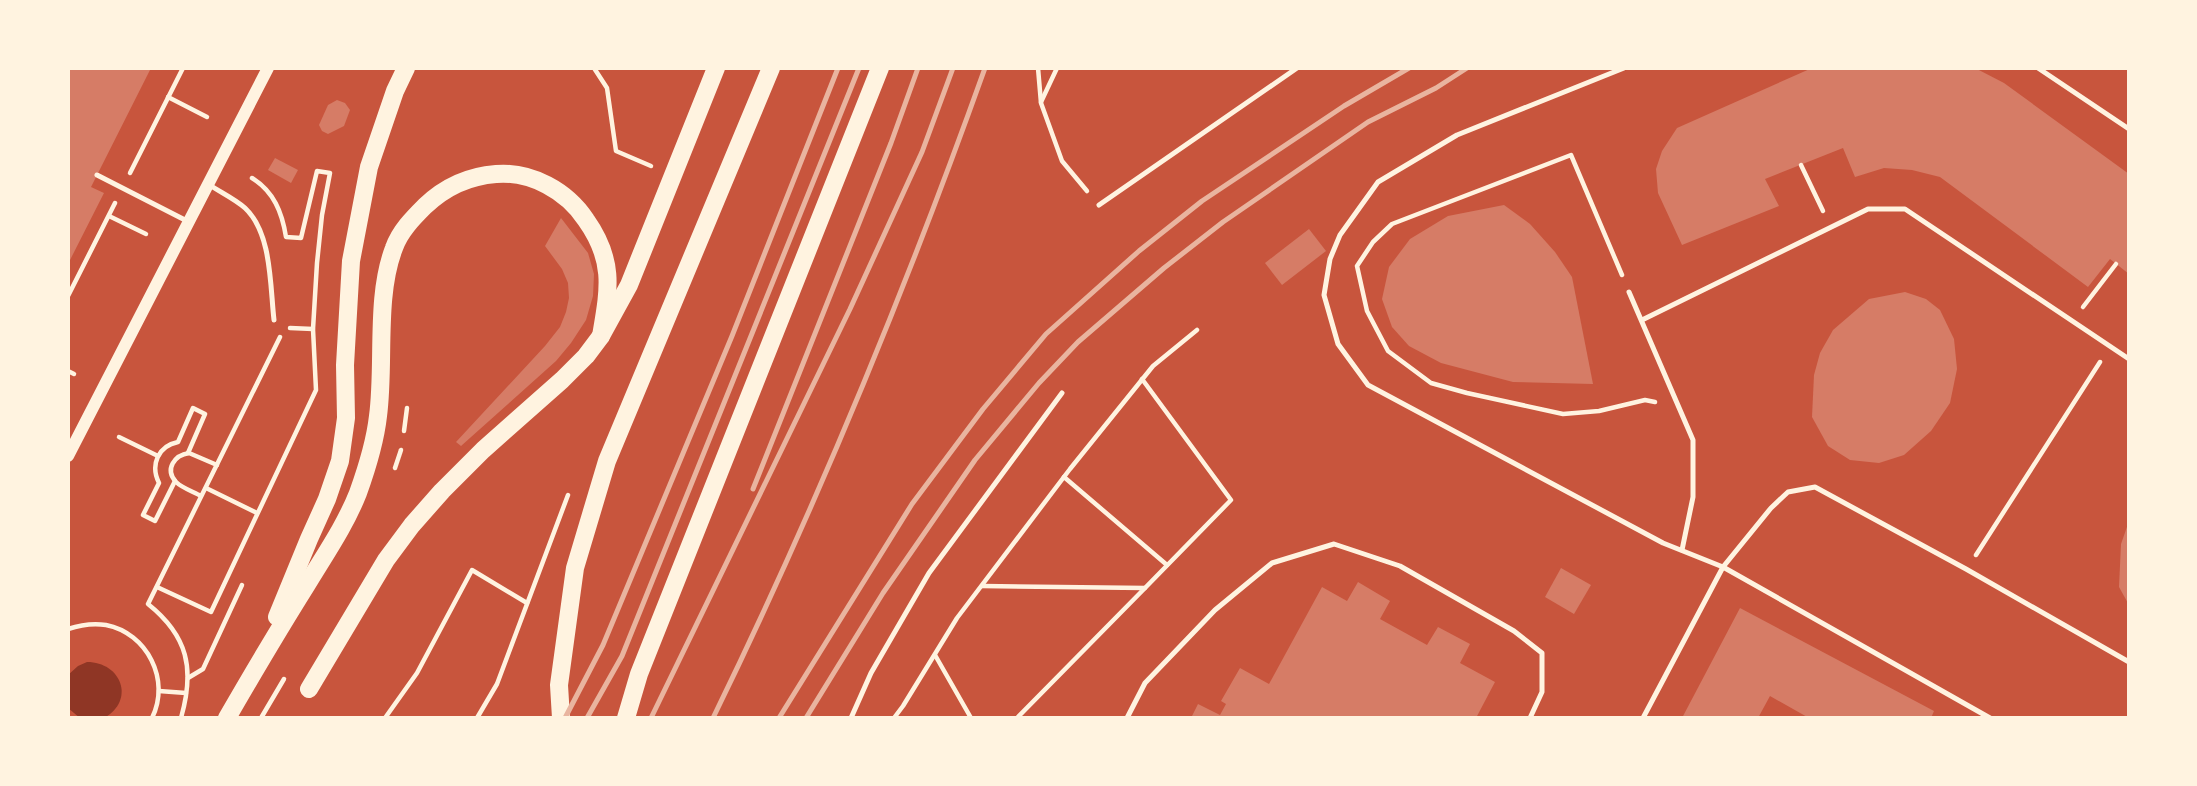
<svg xmlns="http://www.w3.org/2000/svg" width="2197" height="786" font-family="Mulish,sans-serif">
  <style>
    .water { fill: #8f3625 }
    .building { fill: #d67c66 }
    .lines { fill: none; stroke-linecap: round; stroke-linejoin: round }
    .path { stroke: #fff3e0; stroke-width: 4.5 }
    .service { stroke: #fff3e0; stroke-width: 5 }
    .tertiary { stroke: #fff3e0; stroke-width: 12 }
    .primary { stroke: #fff3e0; stroke-width: 18 }
    .rail { stroke: #e9b49f; stroke-width: 5 }
  </style>
  <rect width="100%" height="100%" fill="#c8553d"/>
  <!-- water -->
  <path class="water" d="M87,662C121,662 136,700 104,718H80L68,708V675L78,666Z"/>
  <!-- building -->
  <g class="building">
    <path d="M68,68H151L91,187L104,193L68,264Z"/>
    <path d="M1812,68H1975L2004,83L2129,174V274L2110,259L2088,287L1940,177L1912,170L1884,168L1855,177L1843,148L1765,179L1779,206L1682,245L1658,193L1656,169L1662,151L1677,128Z"/>
    <path d="M337,100L345,103L350,110L344,126L328,134L322,131L319,125L328,105Z"/>
    <path d="M275,158L298,170L291,183L268,170Z"/>
    <path d="M1504,205L1530,224L1555,252L1572,277L1593,384L1513,382L1441,363L1409,346L1392,327L1382,299L1389,267L1410,239L1448,216Z"/>
    <path d="M561,218L588,253L594,274L593,296L586,320L571,343L556,361L461,446L456,442L545,346L560,327L566,312L569,298L568,283L562,269L545,246Z"/>
    <path d="M1309,229L1326,251L1282,285L1265,263Z"/>
    <path d="M1905,292L1926,299L1940,310L1954,339L1957,369L1950,403L1931,431L1904,455L1879,463L1850,460L1828,446L1812,417L1814,375L1820,353L1833,330L1869,299Z"/>
    <path d="M2128,524H2129V605L2119,587L2121,544Z"/>
    <path d="M1561,568L1591,585L1574,614L1545,597Z"/>
    <path d="M1358,582L1390,601L1380,619L1427,645L1438,627L1470,644L1460,663L1495,682L1476,718H1191L1198,704L1220,715L1226,704L1221,701L1240,668L1269,684L1322,587L1347,601Z"/>
    <path d="M1740,608L1934,711L1931,718H1809L1770,696L1758,718H1682Z"/>
  </g>
  <g class="lines">
    <!-- path -->
    <g class="path">
      <path d="M594,68L607,88L616,151L651,166"/>
      <path d="M1038,68L1041,103L1062,161L1087,191"/>
      <path d="M168,97L207,117"/>
      <path d="M1041,102L1057,68"/>
      <path d="M1801,165L1823,211"/>
      <path d="M130,173L183,68"/>
      <path d="M109,216L146,234"/>
      <path d="M1622,275L1571,155L1392,224L1373,242L1357,266L1367,311L1388,351L1431,383L1467,393L1563,414L1599,411L1645,400L1655,402"/>
      <path d="M68,296L115,203"/>
      <path d="M2083,307L2116,264"/>
      <path d="M290,328L313,329"/>
      <path d="M68,371L74,374"/>
      <path d="M1142,379L1231,500L1145,588"/>
      <path d="M404,431L407,408"/>
      <path d="M119,437L158,456"/>
      <path d="M395,468L401,450"/>
      <path d="M1064,477L1167,565"/>
      <path d="M175,481L155,521L143,515L159,483C150,465 158,446 178,442L193,408L205,414L188,453"/>
      <path d="M206,488L257,513"/>
      <path d="M201,496C194,492 182,488 176,482C164,469 175,455 189,453L217,465"/>
      <path d="M1976,555L2100,362"/>
      <path d="M982,586L1145,588L1017,718"/>
      <path d="M157,587L211,612L316,390L313,329L317,263L322,215L330,173L317,171L301,238L286,237C282,212 274,192 252,178"/>
      <path d="M68,629C80,625 93,623 106,625C147,633 171,680 152,718"/>
      <path d="M935,655L971,718"/>
      <path d="M188,678L203,669L242,585"/>
      <path d="M159,691L186,693"/>
      <path d="M181,718C195,669 188,636 148,604L280,337"/>
      <path d="M261,718L284,679"/>
      <path d="M385,718L417,673L472,570L527,603"/>
      <path d="M477,718L497,684L568,495"/>
      <path d="M894,718L903,706L957,618L1070,469L1153,366L1197,330"/>
    </g>
    <!-- service -->
    <g class="service">
      <path d="M1624,68L1457,135L1378,182L1340,235L1330,259L1324,295L1338,344L1368,385L1663,543L1723,567L1990,718"/>
      <path d="M2038,68L2129,129"/>
      <path d="M97,175L187,221"/>
      <path d="M208,184C220,192 235,199 245,208C272,233 270,286 274,320"/>
      <path d="M1099,205L1297,68"/>
      <path d="M1629,292L1693,440V497L1682,550"/>
      <path d="M1642,320L1868,209H1905L2129,359"/>
      <path d="M851,718L871,673L929,573L1062,393"/>
      <path d="M1127,718L1145,683L1215,610L1272,563L1334,544L1400,566L1514,631L1542,653V692L1530,718"/>
      <path d="M1643,718L1723,567L1771,508L1788,492L1815,487L1966,569L2129,662"/>
    </g>
    <!-- tertiary -->
    <path class="tertiary" d="M68,456L268,68"/>
    <!-- primary -->
    <g class="primary">
      <path d="M277,617L309,539L327,499L340,461L346,418L345,365L351,261L369,167L395,91L406,68"/>
      <path d="M309,689L386,560L412,525L442,491L483,450L562,380L586,356L601,336L629,285L716,68"/>
      <path d="M227,718C253,673 279,629 306,586C324,556 345,526 358,493C367,468 375,443 378,416C385,364 375,297 394,248C400,231 413,218 425,206C445,187 469,176 496,174C531,171 567,191 586,220C615,261 609,289 601,336"/>
      <path d="M561,718L559,685L575,568L607,461L771,68"/>
      <path d="M626,718L639,674L880,68"/>
    </g>
    <!-- rail -->
    <g class="rail">
      <path d="M753,489L891,143L918,68"/>
      <path d="M565,718L603,645L732,336L838,68"/>
      <path d="M587,718L622,656L859,68"/>
      <path d="M651,718L850,309L922,152L953,68"/>
      <path d="M713,718C816,507 906,289 985,68"/>
      <path d="M779,718L912,504L983,409L1046,334L1139,251L1202,201L1344,106L1409,68"/>
      <path d="M806,718L883,593L975,460L1039,383L1078,342L1164,268L1223,222L1368,122L1436,88L1467,68"/>
    </g>
  </g>
  <!-- border -->
  <rect width="2197" height="786" fill="none" stroke="#fff3e0" stroke-width="140"/>
</svg>
